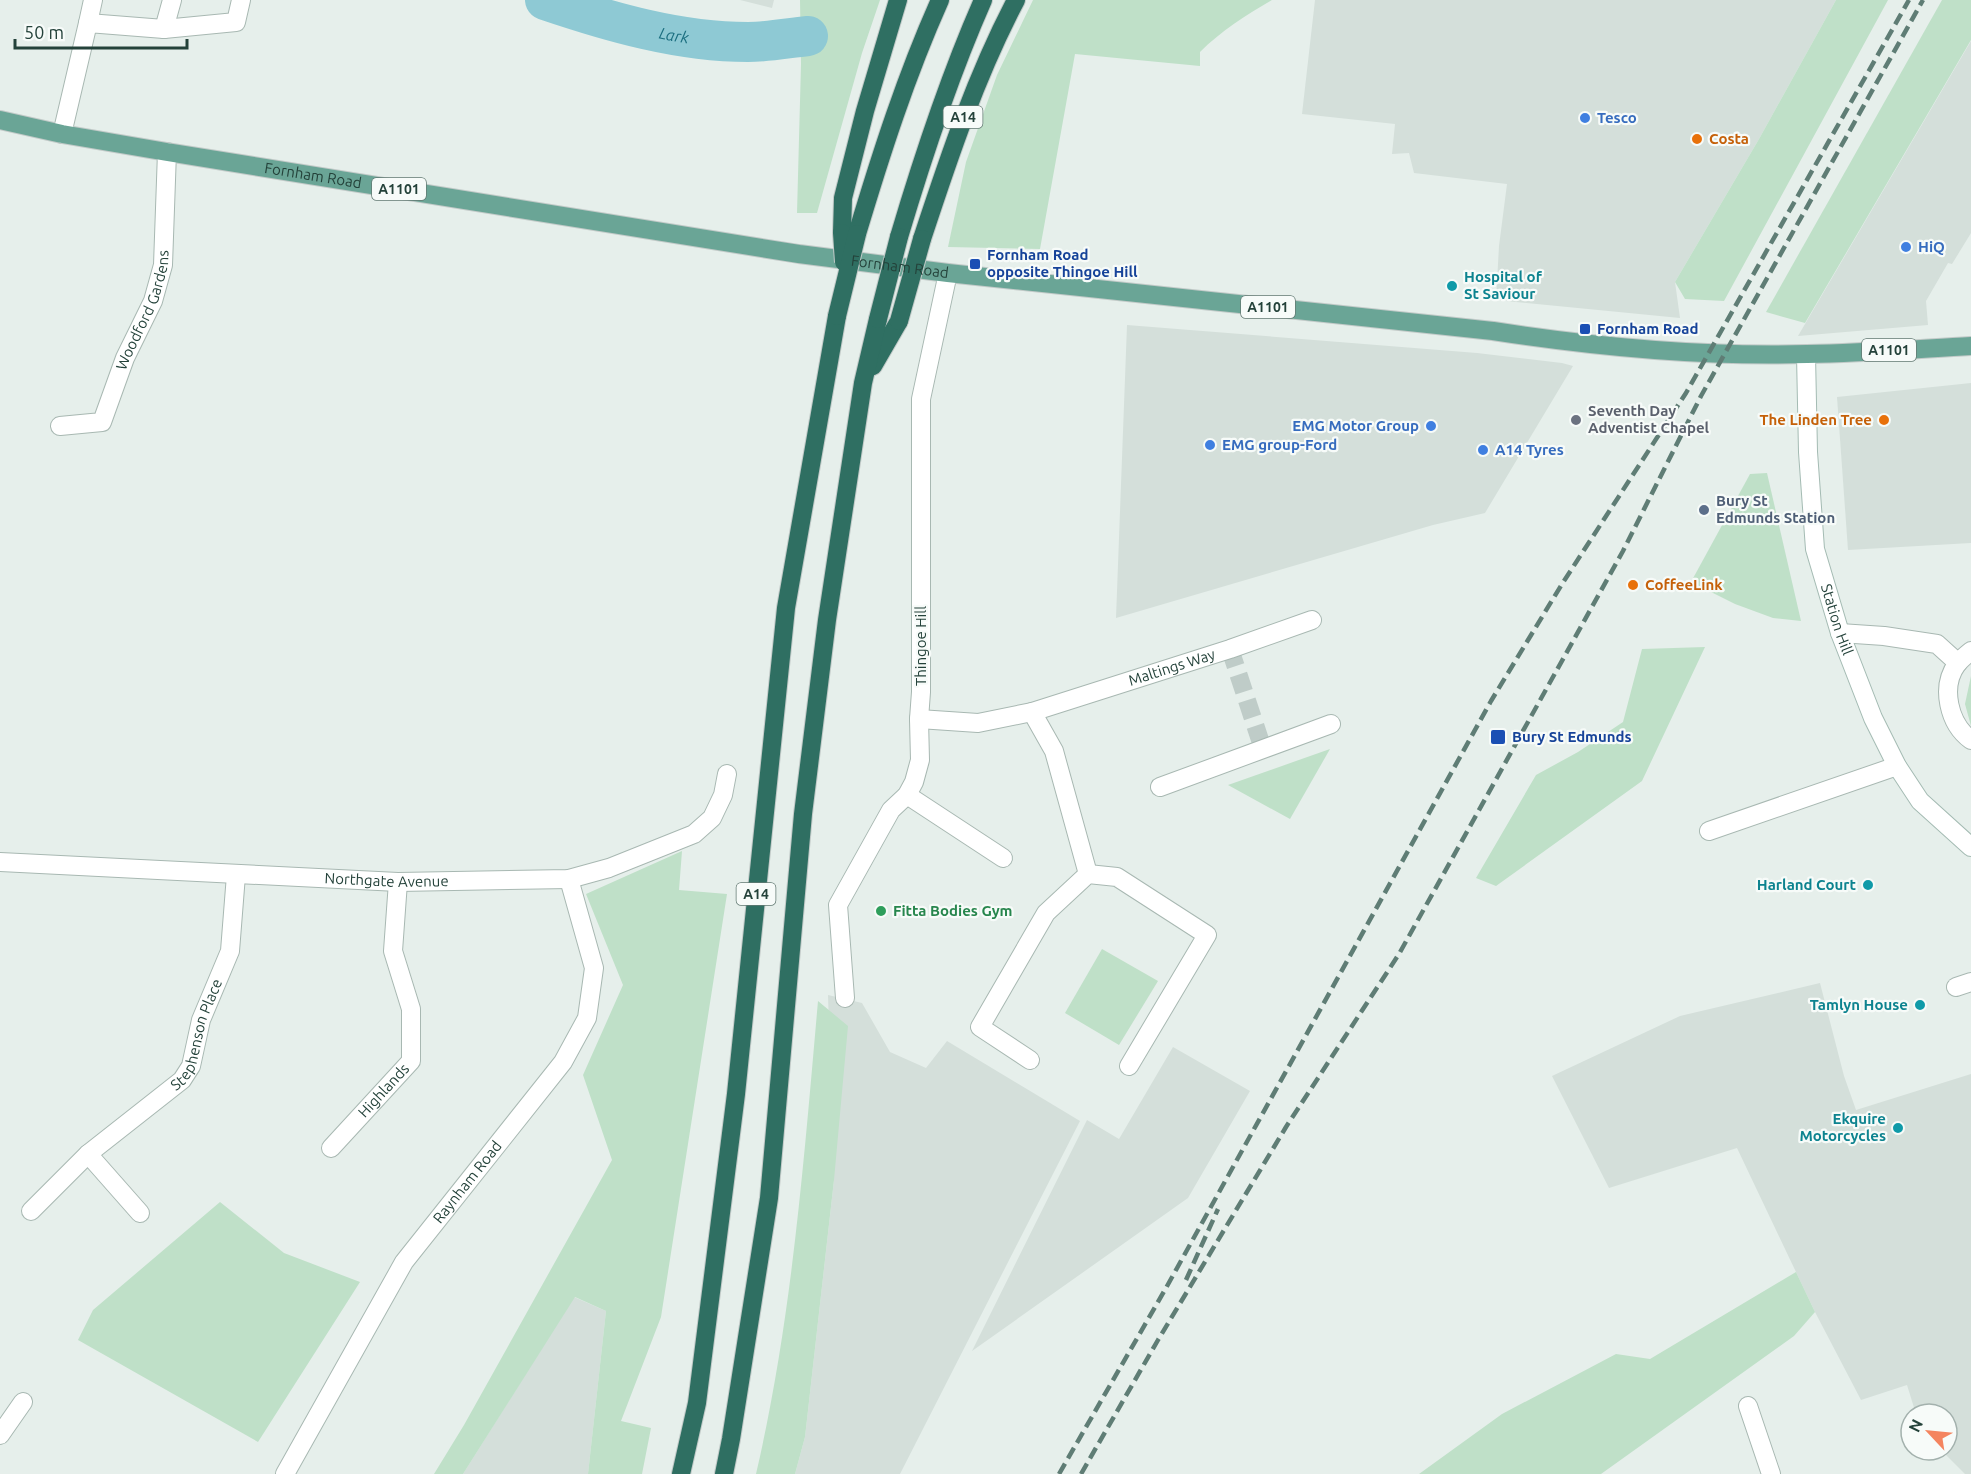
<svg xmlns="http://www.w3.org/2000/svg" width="1971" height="1474" font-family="Ubuntu,sans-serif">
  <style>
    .built { fill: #d4dfda }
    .green { fill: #bfe0c8 }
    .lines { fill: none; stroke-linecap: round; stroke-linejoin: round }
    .river { stroke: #8ec9d4; stroke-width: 40 }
    .street-tunnel { stroke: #bfccc8; stroke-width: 18; stroke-dasharray: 18 9; stroke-linecap: butt }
    .street-casing { stroke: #a8b8b2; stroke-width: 20 }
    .secondary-casing { stroke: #a4bbb3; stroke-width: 20 }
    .primary-casing { stroke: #c2cac8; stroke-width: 20 }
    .highway-casing { stroke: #c2cac8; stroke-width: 20 }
    .street { stroke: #fff; stroke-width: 18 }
    .secondary { stroke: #fff; stroke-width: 18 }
    .primary { stroke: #6aa596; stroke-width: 18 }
    .highway { stroke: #2f6f62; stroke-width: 18 }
    .rail { stroke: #5f7d75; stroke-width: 4.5; stroke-dasharray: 12 6; stroke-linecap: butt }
    .highway-bridge-casing { stroke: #c2cac8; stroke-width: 20; stroke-linecap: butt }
    .highway-bridge { stroke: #2f6f62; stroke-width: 18 }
    .shop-dot { fill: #3f7fe0; stroke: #f7fbf9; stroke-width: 2 }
    .food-dot { fill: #e8710a; stroke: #f7fbf9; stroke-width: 2 }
    .transit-dot { fill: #1a4fb4; stroke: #f7fbf9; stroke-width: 2 }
    .culture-dot { fill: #0f9aa8; stroke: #f7fbf9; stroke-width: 2 }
    .worship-dot { fill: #6b7280; stroke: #f7fbf9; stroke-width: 2 }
    .service-dot { fill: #5c6f8a; stroke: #f7fbf9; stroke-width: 2 }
    .leisure-dot { fill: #2e9e5b; stroke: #f7fbf9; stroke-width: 2 }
    .labels { text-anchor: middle; stroke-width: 4.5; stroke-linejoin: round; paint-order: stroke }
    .shield { fill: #f7fbf9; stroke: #637a73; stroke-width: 1.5 }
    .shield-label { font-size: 14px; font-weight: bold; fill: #24423a }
    .shop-label { font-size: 15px; font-weight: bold; fill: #366cbe; stroke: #f7fbf9; text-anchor: start }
    .food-label { font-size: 15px; font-weight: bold; fill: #c56008; stroke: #f7fbf9; text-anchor: start }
    .street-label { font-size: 15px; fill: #24423a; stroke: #f7fbf9 }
    .transit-label { font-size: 15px; font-weight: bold; fill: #164399; stroke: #f7fbf9; text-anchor: start }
    .culture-label { font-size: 15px; font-weight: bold; fill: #0d838f; stroke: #f7fbf9; text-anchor: end }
    .worship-label { font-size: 15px; font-weight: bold; fill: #5b616d; stroke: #f7fbf9; text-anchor: start }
    .service-label { font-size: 15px; font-weight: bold; fill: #4e5e75; stroke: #f7fbf9; text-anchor: start }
    .leisure-label { font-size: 15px; font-weight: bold; fill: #27864d; stroke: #f7fbf9; text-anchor: start }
    .water-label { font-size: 16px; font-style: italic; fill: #1c6f80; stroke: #f7fbf9 }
  </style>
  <rect width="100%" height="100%" fill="#e6efeb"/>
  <!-- built -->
  <g class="built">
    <path d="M740,0H774L772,8Z"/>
    <path d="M1315,0H1836L1759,139L1675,282L1680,318L1496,300L1499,246L1507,184L1414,173L1409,153L1392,154L1395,124L1302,114Z"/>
    <path d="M1971,41V233L1952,264L1948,263L1926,301L1928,325L1798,336Z"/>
    <path d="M1127,325L1477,353L1562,363L1573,366L1485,513L1433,525L1116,618Z"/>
    <path d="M1971,383V543L1848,550L1837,397Z"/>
    <path d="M1820,983L1844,1076L1856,1110L1971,1074V1474H1965L1941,1450H1947V1414H1916L1907,1385L1861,1400L1815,1312L1737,1148L1609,1188L1552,1076L1680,1016Z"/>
    <path d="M828,995L862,1003L890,1052L926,1068L947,1041L1080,1121L900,1474H795L805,1437L834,1180Z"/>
    <path d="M1173,1047L1250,1091L1188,1198L972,1351L1087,1120L1119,1139Z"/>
    <path d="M574,1297L606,1311L588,1474H463Z"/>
  </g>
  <!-- green -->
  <g class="green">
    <path d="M800,0H880L862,53L817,213H797L801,64Z"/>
    <path d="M1033,0H1272C1246,15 1221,31 1200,52V66L1075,54L1040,249L948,247L966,162L997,75Z"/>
    <path d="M1836,0H1888L1724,301L1685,299L1675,282L1759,139Z"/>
    <path d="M1942,0H1971V40L1805,323L1766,312Z"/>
    <path d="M1767,473L1801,621L1773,618L1735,604L1691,582L1750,474Z"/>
    <path d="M1705,647L1642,781L1496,886L1476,878L1536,775L1578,752L1623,722L1642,649Z"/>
    <path d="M1971,676V726L1965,704Z"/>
    <path d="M1330,749L1290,819L1228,785Z"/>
    <path d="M682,851L679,890L727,894L661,1317L621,1421L651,1428L642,1474H588L606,1311L575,1297L463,1474H434L464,1425L612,1160L583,1075L623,985L586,894Z"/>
    <path d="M1102,949L1158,981L1119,1045L1065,1013Z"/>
    <path d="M818,1001L848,1026L834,1180L805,1437L795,1474H756C792,1319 804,1159 818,1001Z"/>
    <path d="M220,1202L284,1253L360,1282L258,1442L78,1340L93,1310Z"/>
    <path d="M1796,1272L1815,1312L1794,1336L1601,1474H1419L1502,1414L1616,1354L1650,1359Z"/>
  </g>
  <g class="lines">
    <!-- river -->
    <path class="river" id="s1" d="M545,0C610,22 679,42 748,42C768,42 788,38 808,36"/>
    <!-- street-tunnel -->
    <path class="street-tunnel" d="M1230,649L1263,749"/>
    <defs>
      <g id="street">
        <path d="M88,23L93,0"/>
        <path d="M164,29L172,0"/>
        <path d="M62,134L88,23L164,29L236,22L241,0"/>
        <path id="s2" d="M60,426L102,422L125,358L153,301L163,265L167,152"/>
        <path d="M1840,633L1884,636L1937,644L1958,663"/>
        <path d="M1971,651C1966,655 1961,659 1957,664C1940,687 1949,724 1971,740"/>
        <path d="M1032,712L1054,751L1088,874"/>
        <path id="s3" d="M919,719L978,723L1032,712L1230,649L1312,620"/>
        <path d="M1160,787L1331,724"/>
        <path d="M907,795L1003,858"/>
        <path d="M1709,831L1897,766"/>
        <path id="s4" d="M0,862L398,882L569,879L609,868L694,834L712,818L723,795L727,774"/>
        <path d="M1956,987L1971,982"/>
        <path d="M845,998L838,905L891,810L907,795L914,782L920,760L919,719L921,692V399L948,273"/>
        <path d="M1030,1060L980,1027L1046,913L1088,874L1117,877L1207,935L1129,1066"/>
        <path id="s5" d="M331,1148L411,1061V1009L393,951L398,882"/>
        <path d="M88,1154L140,1213"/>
        <path id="s6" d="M31,1211L88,1154L182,1080L191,1066L201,1020L230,951L236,875"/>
        <path d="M1748,1406L1771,1474"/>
        <path d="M0,1435L23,1402"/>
        <path id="s7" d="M285,1474L404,1262L563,1062L587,1018L594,968L569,879"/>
      </g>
      <g id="secondary">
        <path id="s8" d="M1806,355L1808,452L1815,549L1840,633L1873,718L1897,766L1920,801L1971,847"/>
      </g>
      <g id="primary">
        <path id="s9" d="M0,120L62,134L167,152L799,254L948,273L1493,331C1597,347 1702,357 1807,354C1862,353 1916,349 1971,346"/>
      </g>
      <g id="highway">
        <path d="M842,233L843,198L865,111L898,0"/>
        <path d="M857,234C881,154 906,76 940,0"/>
        <path d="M899,237C923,156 949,77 983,0"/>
        <path d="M922,239C949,157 976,76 1016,0"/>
        <path d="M873,366L899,321"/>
        <path d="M681,1474L697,1403L736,1094L786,608L837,316"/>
        <path d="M724,1474L731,1439L769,1198L803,814L827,620L863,383L878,319"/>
      </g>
    </defs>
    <!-- street casing -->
    <use href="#street" class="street-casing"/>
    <!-- secondary casing -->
    <use href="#secondary" class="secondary-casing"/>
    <!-- primary casing -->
    <use href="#primary" class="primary-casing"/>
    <!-- highway casing -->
    <use href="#highway" class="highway-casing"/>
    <!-- street -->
    <use href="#street" class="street"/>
    <!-- secondary -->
    <use href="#secondary" class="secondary"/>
    <!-- primary -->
    <use href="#primary" class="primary"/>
    <!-- highway -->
    <use href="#highway" class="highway"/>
    <!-- rail -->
    <g class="rail">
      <path d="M1186,1280L1218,1209"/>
      <path d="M1059,1474L1166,1288L1491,701L1562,584L1686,393L1909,0"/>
      <path d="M1081,1474L1158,1340L1286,1127L1399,954L1623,551L1701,396L1923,0"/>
    </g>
    <defs>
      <g id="highway-bridge">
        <path d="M842,233L844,262"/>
        <path d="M837,316L857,234"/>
        <path d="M878,319L899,237"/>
        <path d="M899,321L922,239"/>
      </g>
    </defs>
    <!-- highway-bridge casing -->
    <use href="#highway-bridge" class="highway-bridge-casing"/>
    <!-- highway-bridge -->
    <use href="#highway-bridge" class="highway-bridge"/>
  </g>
  <!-- markers -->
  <g class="shop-dot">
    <circle cx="1585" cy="118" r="6"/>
    <circle cx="1906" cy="247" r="6"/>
    <circle cx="1431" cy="426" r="6"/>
    <circle cx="1210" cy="445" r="6"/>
    <circle cx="1483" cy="450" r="6"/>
  </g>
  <g class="food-dot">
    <circle cx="1697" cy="139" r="6"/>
    <circle cx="1884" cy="420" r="6"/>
    <circle cx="1633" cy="585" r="6"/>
  </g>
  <g class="transit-dot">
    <rect x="969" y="258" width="12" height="12" rx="3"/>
    <rect x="1579" y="323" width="12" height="12" rx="3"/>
    <rect x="1490" y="729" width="16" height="16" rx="3"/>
  </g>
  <g class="culture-dot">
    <circle cx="1452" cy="286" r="6"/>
    <circle cx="1868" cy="885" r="6"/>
    <circle cx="1920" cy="1005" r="6"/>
    <circle cx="1898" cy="1128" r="6"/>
  </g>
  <circle class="worship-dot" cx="1576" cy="420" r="6"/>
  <circle class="service-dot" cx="1704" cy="510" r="6"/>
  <circle class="leisure-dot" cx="881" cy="911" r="6"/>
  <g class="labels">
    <!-- shield labels -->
    <g class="shield">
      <rect x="943.5" y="106" width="39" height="22" rx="4.5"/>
      <rect x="372" y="178" width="54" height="22" rx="4.5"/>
      <rect x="1241" y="296" width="54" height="22" rx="4.5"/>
      <rect x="1862" y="339" width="54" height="22" rx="4.5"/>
      <rect x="736.5" y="883" width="39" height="22" rx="4.5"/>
    </g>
    <g class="shield-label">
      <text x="963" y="122">A14</text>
      <text x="399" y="194">A1101</text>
      <text x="1268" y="312">A1101</text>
      <text x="1889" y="355">A1101</text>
      <text x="756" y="899">A14</text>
    </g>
    <!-- shop labels -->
    <g class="shop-label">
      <text x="1597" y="123">Tesco</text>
      <text x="1918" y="252">HiQ</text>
      <text x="1419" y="431" text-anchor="end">EMG Motor Group</text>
      <text x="1222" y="450">EMG group-Ford</text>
      <text x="1495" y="455">A14 Tyres</text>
    </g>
    <!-- food labels -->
    <g class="food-label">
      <text x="1709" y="144">Costa</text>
      <text x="1872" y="425" text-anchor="end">The Linden Tree</text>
      <text x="1645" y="590">CoffeeLink</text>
    </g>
    <!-- street labels -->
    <g class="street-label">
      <text dy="5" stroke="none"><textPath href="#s9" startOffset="318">Fornham Road</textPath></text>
      <text dy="5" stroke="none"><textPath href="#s9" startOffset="912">Fornham Road</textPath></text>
      <text dy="5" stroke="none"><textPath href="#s2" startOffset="162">Woodford Gardens</textPath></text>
      <text dy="5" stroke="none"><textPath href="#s8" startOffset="268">Station Hill</textPath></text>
      <text transform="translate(921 646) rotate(-90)" y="5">Thingoe Hill</text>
      <text dy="5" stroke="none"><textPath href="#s3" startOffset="261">Maltings Way</textPath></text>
      <text dy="5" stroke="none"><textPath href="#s4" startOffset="387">Northgate Avenue</textPath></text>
      <text dy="5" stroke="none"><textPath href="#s6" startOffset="248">Stephenson Place</textPath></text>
      <text dy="5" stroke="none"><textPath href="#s5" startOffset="78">Highlands</textPath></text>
      <text dy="5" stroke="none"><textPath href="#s7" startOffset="345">Raynham Road</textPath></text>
    </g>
    <!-- transit labels -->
    <g class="transit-label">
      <text x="987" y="260">Fornham Road<tspan x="987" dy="17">opposite Thingoe Hill</tspan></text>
      <text x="1597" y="334">Fornham Road</text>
      <text x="1512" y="742">Bury St Edmunds</text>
    </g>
    <!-- culture labels -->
    <g class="culture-label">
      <text x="1464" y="282" text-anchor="start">Hospital of<tspan x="1464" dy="17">St Saviour</tspan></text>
      <text x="1856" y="890">Harland Court</text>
      <text x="1908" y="1010">Tamlyn House</text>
      <text x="1886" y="1124">Ekquire<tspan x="1886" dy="17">Motorcycles</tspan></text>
    </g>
    <!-- worship labels -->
    <g class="worship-label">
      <text x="1588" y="416">Seventh Day<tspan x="1588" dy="17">Adventist Chapel</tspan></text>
    </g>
    <!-- service labels -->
    <g class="service-label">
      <text x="1716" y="506">Bury St<tspan x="1716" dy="17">Edmunds Station</tspan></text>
    </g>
    <!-- leisure labels -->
    <g class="leisure-label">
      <text x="893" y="916">Fitta Bodies Gym</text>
    </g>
    <!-- water labels -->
    <g class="water-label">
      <text dy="6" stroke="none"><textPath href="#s1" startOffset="134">Lark</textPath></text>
    </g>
  </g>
  <!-- north arrow -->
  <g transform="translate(1929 1432) rotate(296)"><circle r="28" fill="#f7fbf9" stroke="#a3b1ad" stroke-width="1.5"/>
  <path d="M0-4.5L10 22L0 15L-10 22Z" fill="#f4845f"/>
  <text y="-9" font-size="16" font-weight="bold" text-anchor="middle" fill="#24423a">N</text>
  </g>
  <!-- scale -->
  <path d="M15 39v9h172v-9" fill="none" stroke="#24423a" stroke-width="3"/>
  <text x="24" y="39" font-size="18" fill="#24423a" stroke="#f7fbf9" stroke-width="4.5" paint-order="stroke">50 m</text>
</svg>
